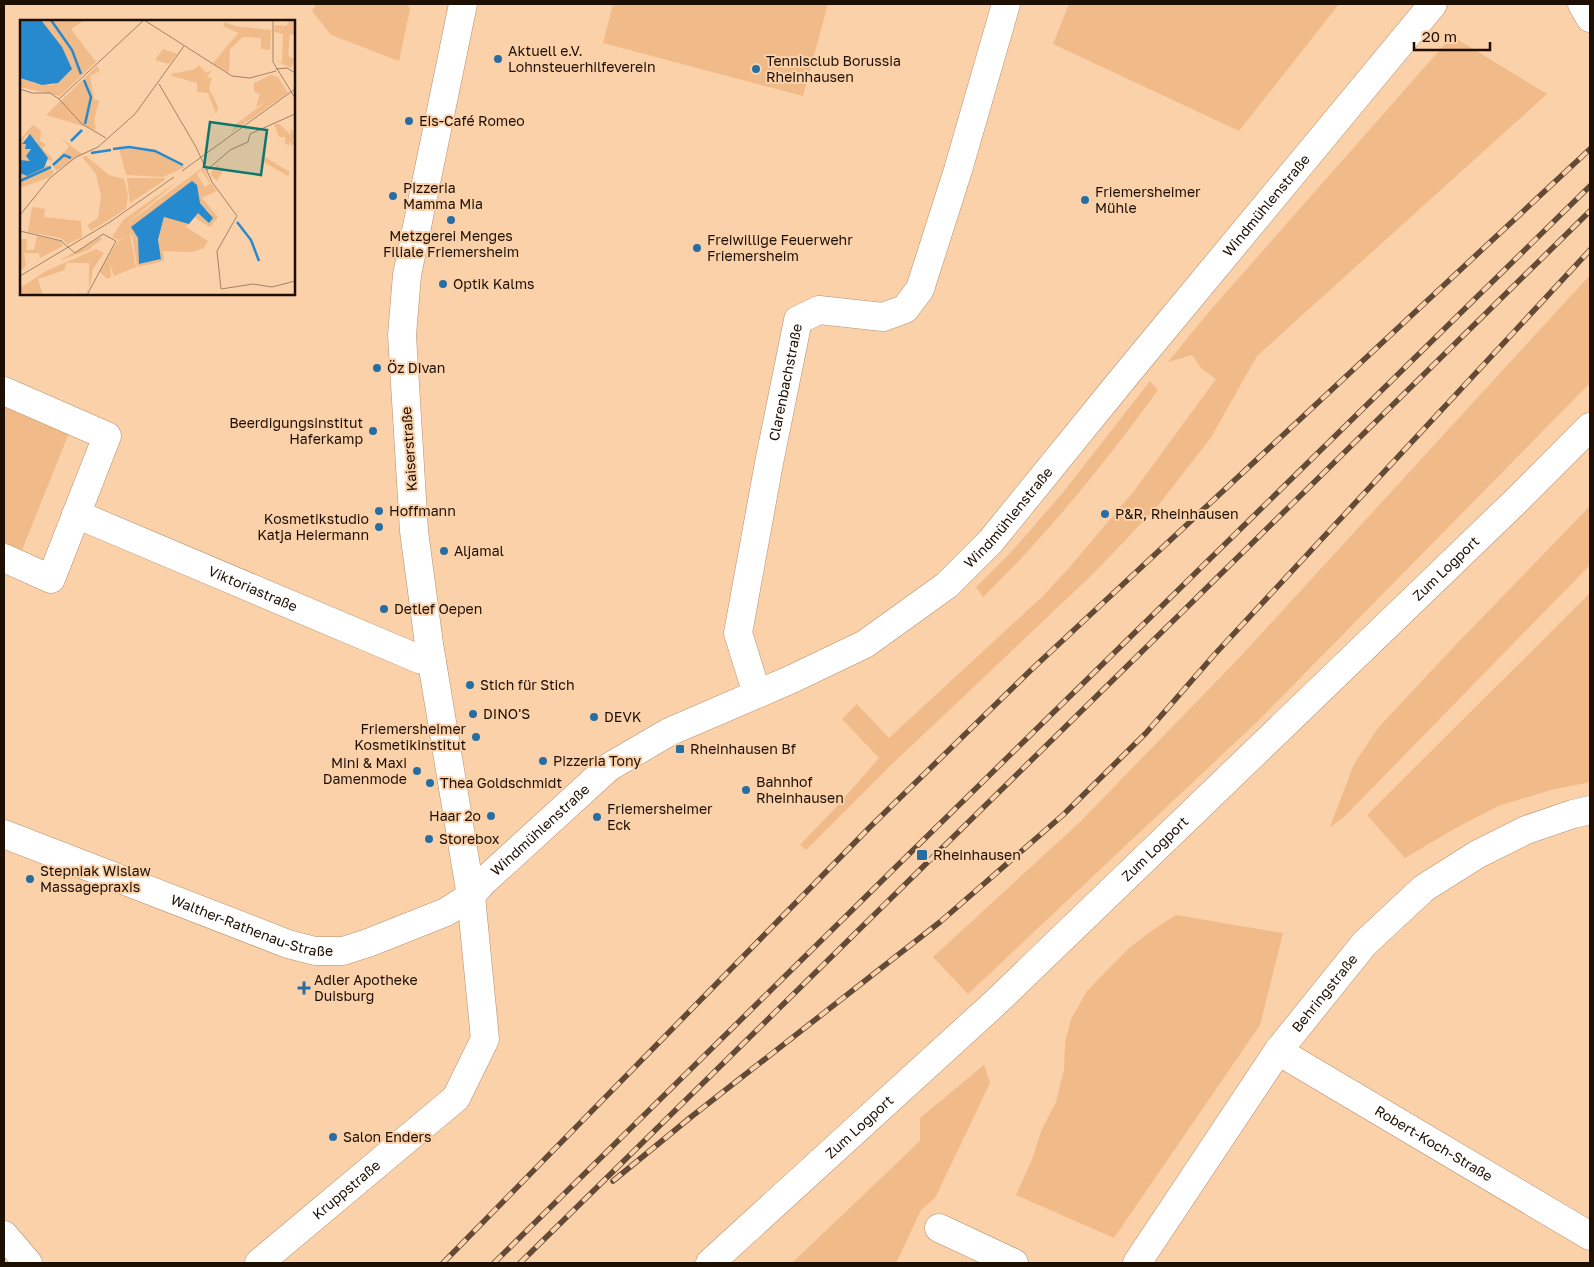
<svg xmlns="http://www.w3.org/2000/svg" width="1594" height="1267" font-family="'Golos Text',sans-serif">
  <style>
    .green { fill: #f0bb88 }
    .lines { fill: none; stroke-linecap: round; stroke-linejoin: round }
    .minor-casing { stroke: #b78f6a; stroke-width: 29 }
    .major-casing { stroke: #b78f6a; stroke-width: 29 }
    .minor { stroke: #fff; stroke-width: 28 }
    .major { stroke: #fff; stroke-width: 28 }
    .rail-casing { stroke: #624a36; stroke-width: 5.5 }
    .rail { stroke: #fbd1aa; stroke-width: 4; stroke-dasharray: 11; stroke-linecap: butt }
    .poi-dot { fill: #266ea2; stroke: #fbd1aa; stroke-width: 2 }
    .labels { text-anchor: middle; stroke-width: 4; stroke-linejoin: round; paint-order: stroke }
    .poi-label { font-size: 14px; fill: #1e0f03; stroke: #fbd1aa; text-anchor: start }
    .street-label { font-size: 14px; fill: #1e0f03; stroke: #fbd1aa }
    .inset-river { fill: none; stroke: #278ace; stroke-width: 2.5 }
    .inset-road { fill: none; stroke: #a38367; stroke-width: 1 }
    .view { fill: #0f766e; fill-opacity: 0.15; stroke: #0f766e; stroke-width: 2.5 }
    .inset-edge { fill: none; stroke: #1e0f03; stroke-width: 2.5 }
  </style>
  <rect width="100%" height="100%" fill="#fbd1aa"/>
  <!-- green -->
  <g class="green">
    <path d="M316,4H407L410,9L399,61L331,35L312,11Z"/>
    <path d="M613,4H828L803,96L603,43Z"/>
    <path d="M1069,4H1339L1239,131L1053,44Z"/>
    <path d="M1452,36L1547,94L1257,356L1210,439L1156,508L1094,573L889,767L806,850L800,845L838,805L879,758L842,719L857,704L889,738L1042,597L1068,569L1134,491L1216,379L1202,369L1192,355L1168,362L1208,313Z"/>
    <path d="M1590,275V383L1259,720L968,994L933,957L1080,822L1239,658Z"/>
    <path d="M1150,381L1158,390C1104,464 1049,533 983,597L976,587L1012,551L1065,490Z"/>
    <path d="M4,399L71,428L22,550L4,543Z"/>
    <path d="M1590,506V565L1344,817L1330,827L1354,764L1378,728L1447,654Z"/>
    <path d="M1590,593V782L1551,790L1498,806L1454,829L1405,858L1367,815Z"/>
    <path d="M1176,915L1283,933L1260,1025L1114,1238L1016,1195L1033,1157L1041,1131L1056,1102L1064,1069L1065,1043L1071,1019L1087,991L1128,949L1151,931Z"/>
    <path d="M984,1065L990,1083L935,1198L921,1210L897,1261L898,1263H792L920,1141V1118Z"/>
  </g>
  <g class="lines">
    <defs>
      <g id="minor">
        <path d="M1582,4L1590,18"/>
        <path d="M4,391L107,436L51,579L4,558"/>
        <path id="s1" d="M76,514L419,659L432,662"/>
        <path id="s2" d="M757,694L738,633L769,463L798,320L819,310L883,317L905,309L920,289L958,170L1006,4"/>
        <path id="s3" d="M4,834L288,944L315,951H343L368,943L446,912L471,896L483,882L609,767L669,732L792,679L865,644L947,585L991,541L1125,376L1433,4"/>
        <path id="s4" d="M1278,1051L1590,1236"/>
        <path d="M939,1228L1014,1263"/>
        <path d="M4,1235L28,1263"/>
        <path id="s5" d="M259,1263L456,1098L485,1039L471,896L429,644L414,531L402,335L407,275L463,4"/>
        <path id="s6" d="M1137,1263L1278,1051L1364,944L1424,888L1478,854L1526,830L1573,814L1590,810"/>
      </g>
      <g id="major">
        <path id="s7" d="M710,1263L995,1003L1515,502L1590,427"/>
      </g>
    </defs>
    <!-- minor casing -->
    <use href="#minor" class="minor-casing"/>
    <!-- major casing -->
    <use href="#major" class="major-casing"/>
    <!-- minor -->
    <use href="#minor" class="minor"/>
    <!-- major -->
    <use href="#major" class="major"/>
    <defs>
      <g id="rail">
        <path d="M613,1181L691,1117L940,922L1063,815L1146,733L1215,654L1590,250"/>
        <path d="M443,1263L869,828L1031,670L1590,149"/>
        <path d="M494,1263L903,860L1590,186"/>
        <path d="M520,1263L1590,211"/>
      </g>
    </defs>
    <!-- rail casing -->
    <use href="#rail" class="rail-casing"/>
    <!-- rail -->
    <use href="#rail" class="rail"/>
  </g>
  <!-- markers -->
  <g class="poi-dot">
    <circle cx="498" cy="59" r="5"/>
    <circle cx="756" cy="69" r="5"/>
    <circle cx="409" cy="121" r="5"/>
    <circle cx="393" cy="196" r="5"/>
    <circle cx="1085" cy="200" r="5"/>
    <circle cx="451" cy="220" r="5"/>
    <circle cx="697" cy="248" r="5"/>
    <circle cx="443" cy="284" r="5"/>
    <circle cx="377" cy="368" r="5"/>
    <circle cx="373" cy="431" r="5"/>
    <circle cx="379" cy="511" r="5"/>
    <circle cx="1105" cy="514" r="5"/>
    <circle cx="379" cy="527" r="5"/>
    <circle cx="444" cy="551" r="5"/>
    <circle cx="384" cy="609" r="5"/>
    <circle cx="470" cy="685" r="5"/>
    <circle cx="473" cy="714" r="5"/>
    <circle cx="594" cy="717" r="5"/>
    <circle cx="476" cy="737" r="5"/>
    <rect x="675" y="744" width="10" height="10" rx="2.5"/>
    <circle cx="543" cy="761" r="5"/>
    <circle cx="417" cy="771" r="5"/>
    <circle cx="430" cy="783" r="5"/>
    <circle cx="746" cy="790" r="5"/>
    <circle cx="491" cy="816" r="5"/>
    <circle cx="597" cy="817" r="5"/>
    <circle cx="429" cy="839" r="5"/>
    <rect x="916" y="849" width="12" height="12" rx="2.5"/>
    <circle cx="30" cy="879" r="5"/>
    <path d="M301.5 980.5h5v5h5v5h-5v5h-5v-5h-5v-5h5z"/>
    <circle cx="333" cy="1137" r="5"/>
  </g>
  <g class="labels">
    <!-- poi labels -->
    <g class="poi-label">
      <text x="508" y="56">Aktuell e.V.<tspan x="508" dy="16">Lohnsteuerhilfeverein</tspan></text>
      <text x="766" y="66">Tennisclub Borussia<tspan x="766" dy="16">Rheinhausen</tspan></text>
      <text x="419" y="126">Eis-Café Romeo</text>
      <text x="403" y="193">Pizzeria<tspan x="403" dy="16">Mamma Mia</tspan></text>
      <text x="1095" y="197">Friemersheimer<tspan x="1095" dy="16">Mühle</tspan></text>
      <text x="451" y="241" text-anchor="middle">Metzgerei Menges<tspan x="451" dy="16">Filiale Friemersheim</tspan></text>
      <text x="707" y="245">Freiwillige Feuerwehr<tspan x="707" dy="16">Friemersheim</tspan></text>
      <text x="453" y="289">Optik Kalms</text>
      <text x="387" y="373">Öz Divan</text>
      <text x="363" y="428" text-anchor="end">Beerdigungsinstitut<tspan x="363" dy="16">Haferkamp</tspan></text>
      <text x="389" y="516">Hoffmann</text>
      <text x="1115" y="519">P&amp;R, Rheinhausen</text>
      <text x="369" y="524" text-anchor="end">Kosmetikstudio<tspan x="369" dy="16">Katja Heiermann</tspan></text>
      <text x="454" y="556">Aljamal</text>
      <text x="394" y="614">Detlef Oepen</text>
      <text x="480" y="690">Stich für Stich</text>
      <text x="483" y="719">DINO'S</text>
      <text x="604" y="722">DEVK</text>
      <text x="466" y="734" text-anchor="end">Friemersheimer<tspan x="466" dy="16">Kosmetikinstitut</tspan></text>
      <text x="690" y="754">Rheinhausen Bf</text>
      <text x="553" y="766">Pizzeria Tony</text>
      <text x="407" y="768" text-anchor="end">Mini &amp; Maxi<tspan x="407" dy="16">Damenmode</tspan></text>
      <text x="756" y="787">Bahnhof<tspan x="756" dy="16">Rheinhausen</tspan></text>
      <text x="440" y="788">Thea Goldschmidt</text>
      <text x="607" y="814">Friemersheimer<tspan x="607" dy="16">Eck</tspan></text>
      <text x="481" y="821" text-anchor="end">Haar 2o</text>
      <text x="439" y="844">Storebox</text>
      <text x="933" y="860">Rheinhausen</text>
      <text x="40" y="876">Stepniak Wislaw<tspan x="40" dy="16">Massagepraxis</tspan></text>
      <text x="314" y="985">Adler Apotheke<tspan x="314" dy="16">Duisburg</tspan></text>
      <text x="343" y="1142">Salon Enders</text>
    </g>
    <!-- street labels -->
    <g class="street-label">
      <text dy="5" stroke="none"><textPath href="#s3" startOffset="1571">Windmühlenstraße</textPath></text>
      <text dy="5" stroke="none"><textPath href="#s2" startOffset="319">Clarenbachstraße</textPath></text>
      <text transform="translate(409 449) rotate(-94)" y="5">Kaiserstraße</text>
      <text dy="5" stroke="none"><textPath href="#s3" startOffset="1166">Windmühlenstraße</textPath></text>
      <text dy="5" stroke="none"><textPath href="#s7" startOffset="1012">Zum Logport</textPath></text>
      <text dy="5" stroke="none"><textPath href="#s1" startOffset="192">Viktoriastraße</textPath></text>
      <text dy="5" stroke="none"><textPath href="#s3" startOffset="596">Windmühlenstraße</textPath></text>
      <text dy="5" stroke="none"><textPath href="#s7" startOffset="608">Zum Logport</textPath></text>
      <text dy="5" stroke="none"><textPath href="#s3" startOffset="265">Walther-Rathenau-Straße</textPath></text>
      <text dy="5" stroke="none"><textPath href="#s6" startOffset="329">Behringstraße</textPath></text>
      <text dy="5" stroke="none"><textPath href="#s7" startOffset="202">Zum Logport</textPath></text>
      <text dy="5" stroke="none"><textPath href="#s4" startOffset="181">Robert-Koch-Straße</textPath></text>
      <text dy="5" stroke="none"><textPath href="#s5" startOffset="114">Kruppstraße</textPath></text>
    </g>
  </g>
  <!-- overview -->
  <g transform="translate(20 20)">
    <rect width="275" height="275" fill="#fbd1aa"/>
    <path d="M21,0H65L51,9L76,42L40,76L0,67V58L16,64L33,65L50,52ZM268,0H275V15L270,14L268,36L275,39L271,48L256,41L262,42L263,14L254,12L255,5L267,6ZM205,2L215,6L251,10L250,30L241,29V18L223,17L210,29L209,53L193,43L218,13L203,6ZM143,29L157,34L149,44L135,40ZM179,45L186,53L192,50L187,57L192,58L189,68L198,87L196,94L188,73L177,72V63L152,56L151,54L175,49ZM77,46L80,51L70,56L74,79L79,81L74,100L76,110L26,95ZM251,55L258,57L268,73L211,113L216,104L246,82L236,87L240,74L234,71V63ZM254,104H259L271,115L270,109L275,112V121L270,117L275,122L272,126L269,121V126L265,123V117H259ZM13,105L21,111L20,121L26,125L22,128L33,139L30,141L20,132L16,120L6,115L2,123L6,124L5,128L11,129L6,136L10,141L0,140V119ZM41,118L62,134L36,151L32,143L37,142L49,126ZM99,128L138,132L165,147L143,157L106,155ZM66,136L89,155L104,159L108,175L106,189L71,211L67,205L78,198L81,176L76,154L62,137ZM243,136L270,152L268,156L240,140ZM27,145L34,152L30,157L0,168V153L7,156ZM197,145L204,149L197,161L190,154ZM183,147L190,162L186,164L189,162L181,150L177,154L185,167L191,163L197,171L182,178L198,197L190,207L174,197L166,207L188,221L184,228L172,232L143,231L144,241L117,247L112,215L98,220L92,217L103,200L158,161L106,204ZM174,162L180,183L191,194L176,193L170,203L144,197L138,223L141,239L120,244L118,218L112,207ZM107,158H145V160L110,183ZM12,187L25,189L24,197L61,201L62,217L48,224L41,218L8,212ZM8,214L40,221L43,226L20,238L19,233H4L6,246L0,251V219H7L6,230H14L17,216ZM110,215L116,247L94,256L90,244L91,257L87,259L79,251L98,221ZM80,217L82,219L68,230L39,241ZM76,229L84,233L73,249L70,266L65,275L56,273L65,274L69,267V243H46L45,250L18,259L23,275L0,273V268L26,251Z" fill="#f0bb88" fill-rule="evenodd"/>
    <path d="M0,0H21L42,27L52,49L38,63L22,65L0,58ZM10,114L28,138L24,148L7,156L0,153V140L10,141L6,136L11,129H5L6,124H2ZM172,161L177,165L180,183L193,198L189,203L178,193L169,204L144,197L138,220L141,239L119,244L118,218L111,207Z" fill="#278ace"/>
    <path class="inset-river" d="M31,0L52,30L61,54M64,60L71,77L65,104M51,121L62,110M93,129L109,127L135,131L163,145M71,133L91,130M33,145L44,135L51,138M0,161L31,147M217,202L231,220L239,241"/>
    <path class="inset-road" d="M124,0L212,56L230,58L256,51M253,0V42L275,78M256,49L267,48L275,53M139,64L176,127L192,162L217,196L197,231L201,269M0,69L12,73H30L39,79L124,0M39,79L62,104L86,118M162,151L275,69M186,151L210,130L228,122L230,114L275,94M0,195L30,158L56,137L78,127L115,94L164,26M0,211L42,221M41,221L55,233L83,214L96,221L67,275M0,256L90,202L154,157M201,269L233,264L252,267L275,261"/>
    <path class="view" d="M190,102L247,110L241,155L184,147Z"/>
    <rect width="275" height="275" class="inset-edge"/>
  </g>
  <!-- border -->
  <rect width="1594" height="1267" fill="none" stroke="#1e0f03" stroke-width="10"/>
  <!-- scale -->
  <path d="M1414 42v8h76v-8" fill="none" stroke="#1e0f03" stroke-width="2.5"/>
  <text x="1422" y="42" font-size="15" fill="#1e0f03" stroke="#fbd1aa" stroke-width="4" paint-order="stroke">20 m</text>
</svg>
